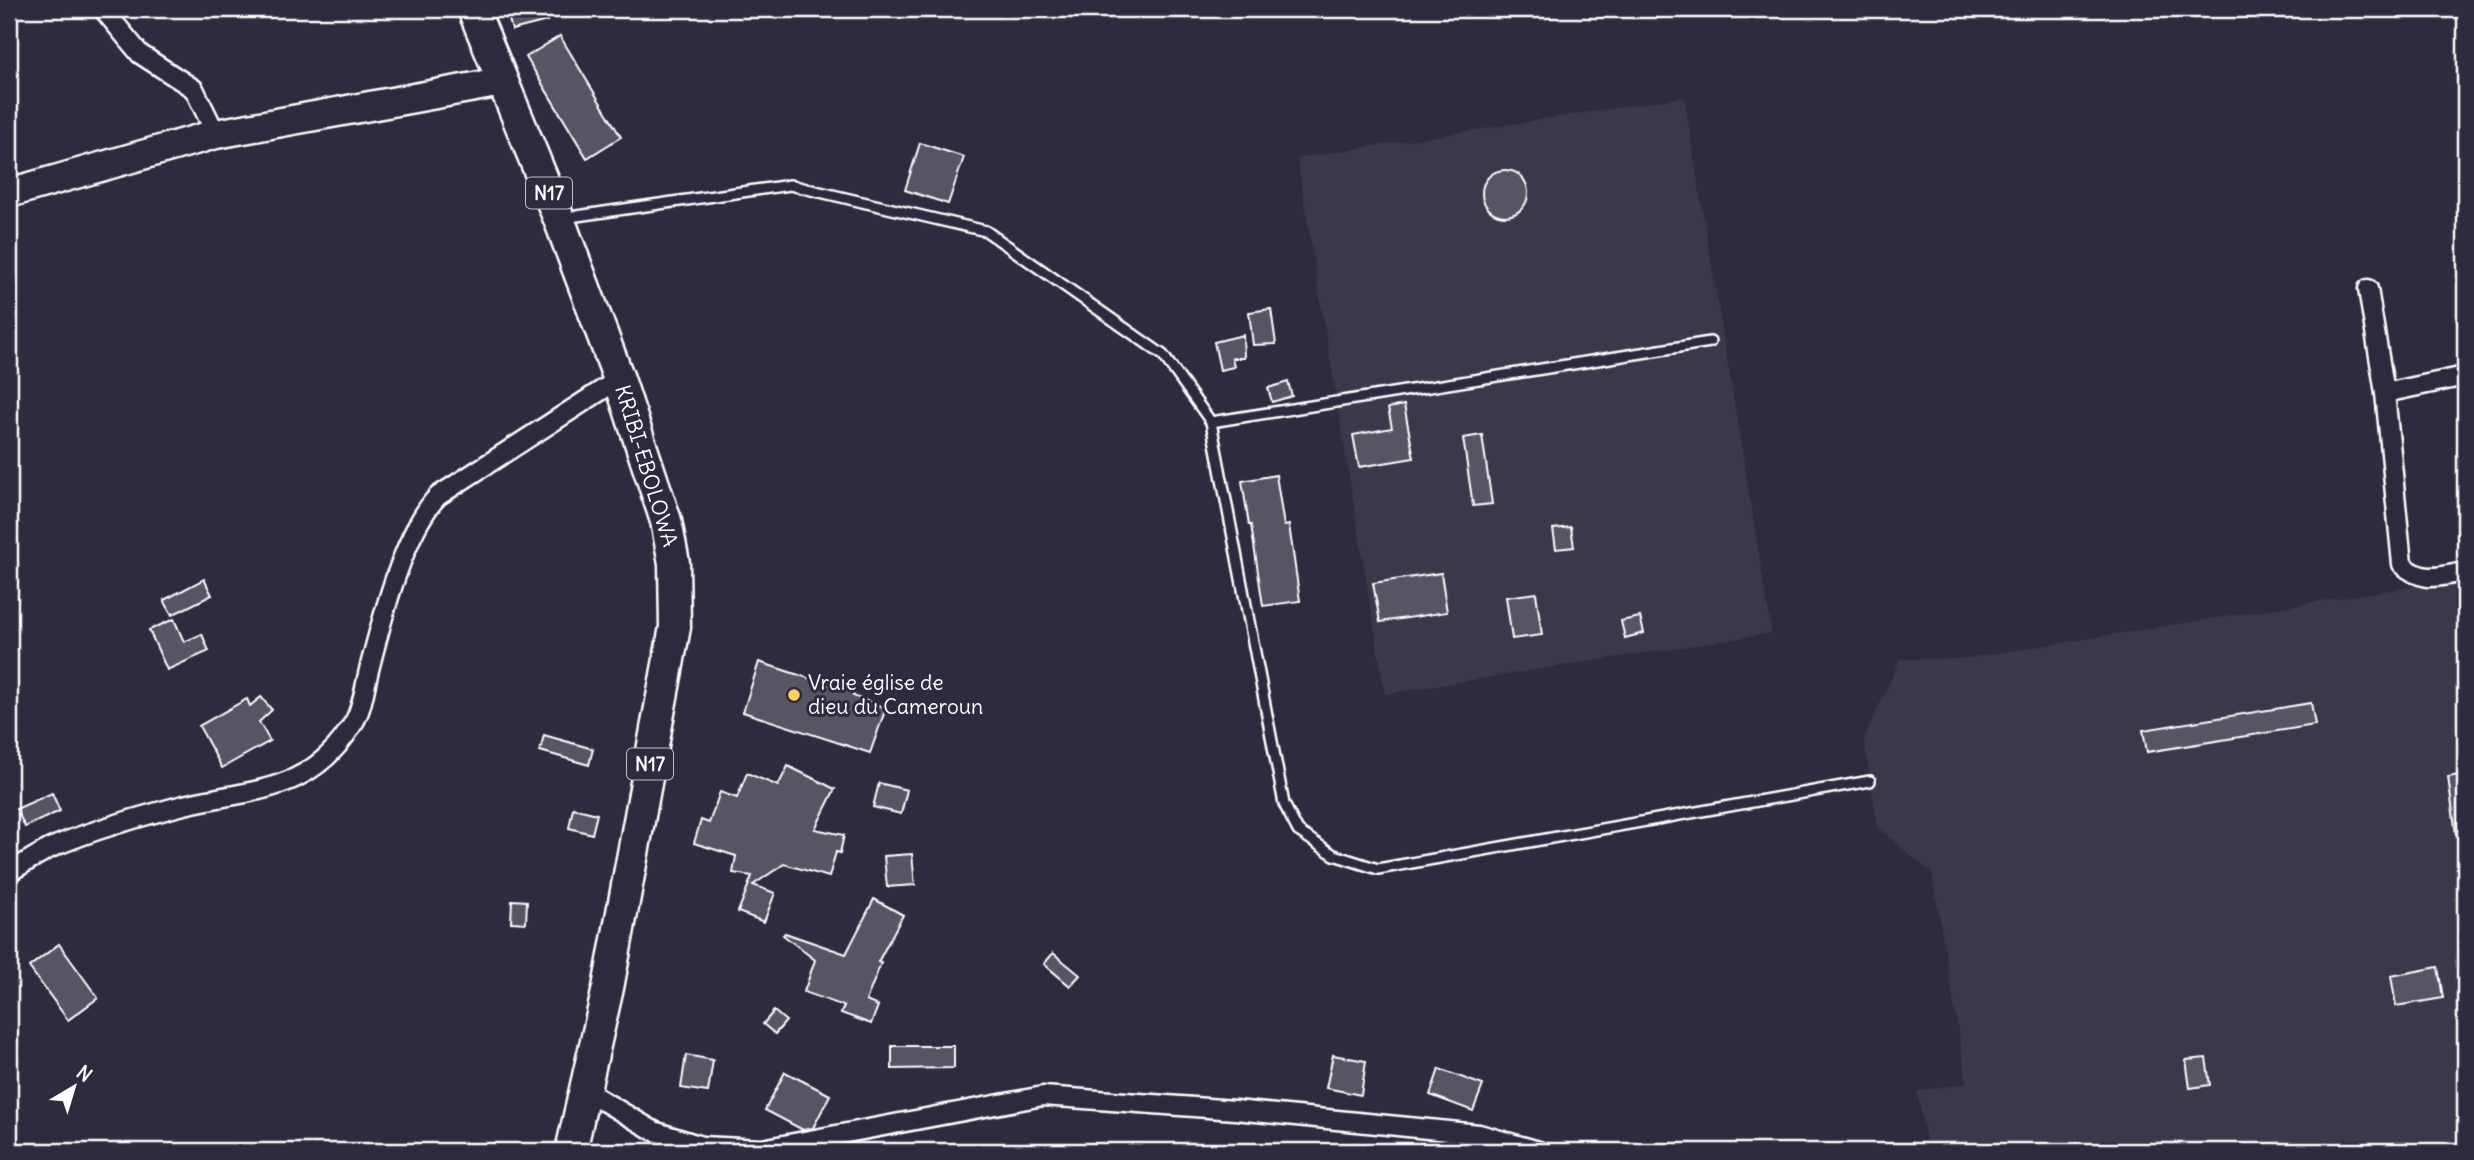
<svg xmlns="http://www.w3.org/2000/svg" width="2474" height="1160" font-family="Delius,sans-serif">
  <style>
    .built { fill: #3c3749 }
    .building { fill: #595564; stroke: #fff; stroke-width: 2 }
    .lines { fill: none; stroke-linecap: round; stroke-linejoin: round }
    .service-casing { stroke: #fff; stroke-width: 14 }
    .minor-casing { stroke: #fff; stroke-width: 23 }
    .primary-casing { stroke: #fff; stroke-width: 33 }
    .trunk-casing { stroke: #fff; stroke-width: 35 }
    .service { stroke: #2f2a3d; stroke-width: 9 }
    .minor { stroke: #2f2a3d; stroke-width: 18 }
    .primary { stroke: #2f2a3d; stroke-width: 28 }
    .trunk { stroke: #2f2a3d; stroke-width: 30 }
    .poi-dot { fill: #ffd166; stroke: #2f2a3d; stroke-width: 2.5 }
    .labels { text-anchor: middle; stroke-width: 6; stroke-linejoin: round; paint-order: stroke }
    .shield { fill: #2f2a3d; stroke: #c1bfc5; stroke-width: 2 }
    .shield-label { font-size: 19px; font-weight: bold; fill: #fff }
    .street-label { font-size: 21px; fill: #fff; stroke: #2f2a3d }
    .poi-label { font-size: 21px; fill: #fff; stroke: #2f2a3d; text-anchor: start }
  </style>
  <rect width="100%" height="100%" fill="#2f2a3d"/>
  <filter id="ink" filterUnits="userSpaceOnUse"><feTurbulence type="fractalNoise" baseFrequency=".0143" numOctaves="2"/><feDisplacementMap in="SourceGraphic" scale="14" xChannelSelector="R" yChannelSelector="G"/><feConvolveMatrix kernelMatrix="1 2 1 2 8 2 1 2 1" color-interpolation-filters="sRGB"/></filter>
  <g filter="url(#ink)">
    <!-- built -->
    <g class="built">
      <path d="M1684,97L1772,633L1385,694L1297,158Z"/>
      <path d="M2465,578V1151H1928L1917,1091L1967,1083L1932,873L1878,828L1864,739L1900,659H1960Z"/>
    </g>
    <!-- building -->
    <g class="building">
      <path d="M506,9H542L547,21L512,30Z"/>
      <path d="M560,36L621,137L587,158L526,57Z"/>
      <path d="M920,143L964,157L948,204L905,190Z"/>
      <circle cx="1505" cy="193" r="23"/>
      <path d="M1271,309L1276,344L1253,345L1249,312Z"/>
      <path d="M1243,335L1244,358H1232L1234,367L1220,370L1214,342Z"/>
      <path d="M1288,382L1292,396L1272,402L1268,388Z"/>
      <path d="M1404,405L1414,458L1359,467L1353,435L1392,428L1388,408Z"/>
      <path d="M1482,435L1492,504L1473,506L1463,438Z"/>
      <path d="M1276,475L1284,526L1289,525L1300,601L1263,606L1251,525H1249L1242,481Z"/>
      <path d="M1571,527L1574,547L1556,549L1553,529Z"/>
      <path d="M1441,573L1447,612L1380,622L1373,583Z"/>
      <path d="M204,579L212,595L172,615L164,600Z"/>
      <path d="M1536,593L1542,635L1512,639L1506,597Z"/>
      <path d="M1640,617L1644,633L1625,638L1621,621Z"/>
      <path d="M174,619L184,642L202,634L209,651L167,670L149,630Z"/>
      <path d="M759,662L854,693L853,696L886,708L870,753L743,712Z"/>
      <path d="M261,697L272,710L259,722L270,741L222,768L199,726L247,699L250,706Z"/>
      <path d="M2311,703L2315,725L2147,752L2143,730Z"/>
      <path d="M544,735L593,749L589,765L540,751Z"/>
      <path d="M788,766L835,789L815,829L844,835L840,853L836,852L829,877L784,864L753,885L775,893L764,922L738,912L752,876L733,873L736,856L694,843L701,820L709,823L720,792L737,798L747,773L778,786Z"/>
      <path d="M2465,774V833L2456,834L2448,777Z"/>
      <path d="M879,783L907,790L901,814L873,807Z"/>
      <path d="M52,793L60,811L25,827L16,809Z"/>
      <path d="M573,808L597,814L592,834L569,828Z"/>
      <path d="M912,854L915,885L887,887L884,856Z"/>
      <path d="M874,899L903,915L878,962L881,963L866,1001L878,1006L871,1024L841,1013L844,1006L804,992L815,960L783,935L785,933L846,954Z"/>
      <path d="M512,900L527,901L526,923L511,922Z"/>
      <path d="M59,944L98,998L68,1020L29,967Z"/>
      <path d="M1053,953L1080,975L1070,986L1044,964Z"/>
      <path d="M2438,967L2443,998L2396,1006L2391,976Z"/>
      <path d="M774,1011L786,1021L775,1034L763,1024Z"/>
      <path d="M892,1046H954V1068L892,1069Z"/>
      <path d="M686,1055L713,1060L708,1092L681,1088Z"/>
      <path d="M1333,1055L1366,1061L1361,1095L1326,1088Z"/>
      <path d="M2206,1058L2210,1085L2190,1088L2186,1060Z"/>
      <path d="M1439,1069L1483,1085L1473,1111L1430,1095Z"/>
      <path d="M785,1072L830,1095L813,1128L803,1130L765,1110Z"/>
    </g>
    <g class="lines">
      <defs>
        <g id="service">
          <path d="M563,218L790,185L986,231L1163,355L1211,422L1284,804L1298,831L1334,855L1378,869L1870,781"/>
          <path d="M1211,422L1710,342"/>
        </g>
        <g id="minor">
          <path d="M103,9L140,54L194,89L216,134"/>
          <path d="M2368,289L2385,393L2465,376"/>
          <path d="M2385,393L2402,564C2423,584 2439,576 2465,572"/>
          <path d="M9,872C24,864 39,853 55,846C93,830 136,818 176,807C248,788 310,797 354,722C363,707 365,684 370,666C382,619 404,531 438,496L619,379"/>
          <path d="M586,1091L654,1131L702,1146L762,1149L1043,1096L1235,1110L1479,1134L1539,1151"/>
        </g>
        <path id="primary" d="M9,193L216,134L502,82"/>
        <path id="trunk" d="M473,9L559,219L619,379L666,521L674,563L675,627L608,988L571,1151"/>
      </defs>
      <!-- service casing -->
      <use href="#service" class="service-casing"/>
      <!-- minor casing -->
      <use href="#minor" class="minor-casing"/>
      <!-- primary casing -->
      <use href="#primary" class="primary-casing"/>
      <!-- trunk casing -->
      <use href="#trunk" class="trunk-casing"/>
      <!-- service -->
      <use href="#service" class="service"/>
      <!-- minor -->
      <use href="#minor" class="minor"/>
      <!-- primary -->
      <use href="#primary" class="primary"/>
      <!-- trunk -->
      <use href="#trunk" class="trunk"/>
    </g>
  </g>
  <!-- markers -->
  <circle class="poi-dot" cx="794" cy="695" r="7"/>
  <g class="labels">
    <!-- shield labels -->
    <g class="shield">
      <rect x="526" y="177.5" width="46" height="31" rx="5"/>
      <rect x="627" y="748.5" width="46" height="31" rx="5"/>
    </g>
    <g class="shield-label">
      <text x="549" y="200">N17</text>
      <text x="650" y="771">N17</text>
    </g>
    <!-- street labels -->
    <g class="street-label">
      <text transform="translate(646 466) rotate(73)" y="7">KRIBI-EBOLOWA</text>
    </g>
    <!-- poi labels -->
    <g class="poi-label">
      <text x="808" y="690">Vraie église de<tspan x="808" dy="24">dieu du Cameroun</tspan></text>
    </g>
  </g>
  <!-- margin -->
  <rect width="2474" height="1160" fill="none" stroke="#2f2a3d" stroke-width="35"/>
  <rect x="18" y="18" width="2439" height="1125" fill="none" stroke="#fff" stroke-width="2.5" filter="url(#ink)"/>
  <!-- north arrow -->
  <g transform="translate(74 1087) rotate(38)" stroke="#2f2a3d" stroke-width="5" paint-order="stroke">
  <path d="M0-5L12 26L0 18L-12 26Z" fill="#ffffff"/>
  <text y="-10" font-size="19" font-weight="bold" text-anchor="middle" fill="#ffffff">N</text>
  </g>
</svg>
